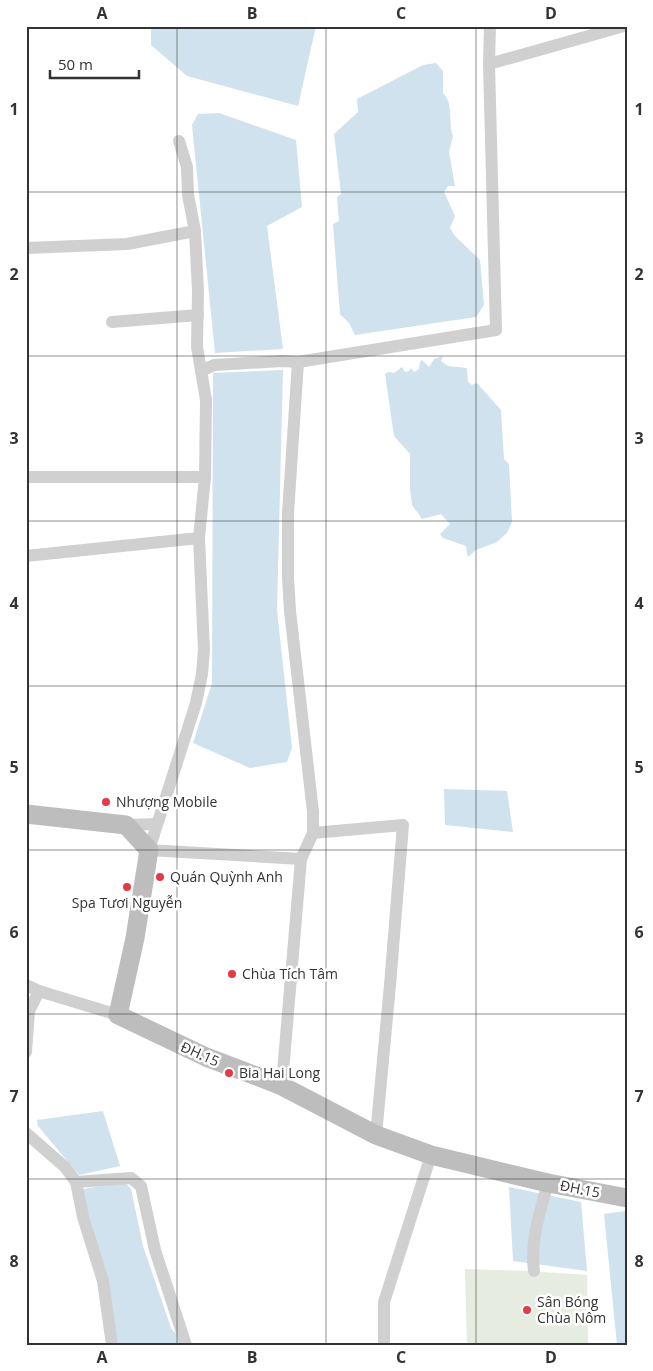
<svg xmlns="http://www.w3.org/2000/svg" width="653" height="1371" font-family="'Open Sans',sans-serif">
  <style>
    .green { fill: #e6ecdf }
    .water { fill: #cfe2ee }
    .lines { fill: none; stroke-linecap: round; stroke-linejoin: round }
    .minor { stroke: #d0d0d0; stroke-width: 12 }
    .secondary { stroke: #bdbdbd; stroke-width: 19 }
    .grid { fill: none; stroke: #333; stroke-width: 1; stroke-opacity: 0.55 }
    .poi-dot { fill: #e63946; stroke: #fff; stroke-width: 2 }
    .labels { text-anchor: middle; stroke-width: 5; stroke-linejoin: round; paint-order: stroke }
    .poi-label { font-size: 14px; fill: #333; stroke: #fff; text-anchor: start }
    .street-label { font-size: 14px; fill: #333; stroke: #fff }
    .neatline { fill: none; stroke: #333; stroke-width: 2 }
    .grid-label { font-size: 16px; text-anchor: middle; font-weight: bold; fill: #333 }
  </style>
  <rect width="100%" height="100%" fill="#fff"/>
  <!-- green -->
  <path class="green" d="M465,1269L528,1271L587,1275L588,1345H467Z"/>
  <!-- water -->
  <g class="water">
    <path d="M151,26H316L298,106L187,76L151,45Z"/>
    <path d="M436,63L443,71V93C454,103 448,124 453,136L449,152L455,186H448L444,192L455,216L450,228L455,236L480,260L484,305L476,317L355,335L349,323L340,314L333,224L339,221L337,197L341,194L334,134L358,112L357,99L423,65Z"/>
    <path d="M219,113L296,140L302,207L267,226L283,349L215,353L192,125L198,114Z"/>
    <path d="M443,356L441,361L448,366L467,368L468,382L472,385L477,383L501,410L504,459L509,464L512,522L507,533L497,542L476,550L468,557L467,554L466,546L443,538L440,534L450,524L441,514L422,519L412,505L410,489V454L394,436L385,374L388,372L394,373L402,367L405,372L409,371L411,368L414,372L419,369L420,362L422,360L429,367L434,359Z"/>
    <path d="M283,370L277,610L292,748L287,762L250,768L193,743L212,683L213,373Z"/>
    <path d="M444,789L507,791L513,832L445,825Z"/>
    <path d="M103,1111L120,1166L79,1175L38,1126L37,1120Z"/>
    <path d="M125,1182L131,1189L143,1246L171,1328L182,1341V1345H118L81,1203L83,1189Z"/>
    <path d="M509,1187L581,1202L587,1271L513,1261Z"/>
    <path d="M625,1211L627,1345H617L604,1214Z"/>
  </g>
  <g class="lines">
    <!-- minor -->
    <g class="minor">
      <path d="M489,64L624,26"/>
      <path d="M179,141L187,167L188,195L195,231L198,291L197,347L206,400L205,477L199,538L204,650L202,674L196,703L149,850L301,859"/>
      <path d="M26,248L127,244L195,231"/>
      <path d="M112,322L198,315"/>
      <path d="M201,371L214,365L282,361L298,362L496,330L489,64L490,26"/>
      <path d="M26,477H205"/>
      <path d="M26,556L199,538"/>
      <path d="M126,825L157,824"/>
      <path d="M313,833L403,825L390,985L376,1135"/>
      <path d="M26,985L39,991"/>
      <path d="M26,1052L29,1011L39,991L118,1015"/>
      <path d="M280,1085L283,1072L301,859L313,833V812L290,611L288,577V513L298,362"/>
      <path d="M26,1133L65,1167L76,1182L83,1217L103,1281L112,1345"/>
      <path d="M76,1182L131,1178L141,1186L155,1250L186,1345"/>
      <path d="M534,1271C530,1242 540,1211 548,1183"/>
      <path d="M384,1345V1302L431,1155"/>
    </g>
    <!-- secondary -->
    <path class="secondary" d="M26,814L126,825L149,850L135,938L118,1015L206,1057L280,1085L376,1135L431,1155L548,1183L627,1198"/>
  </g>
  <!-- grid -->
  <path class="grid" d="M177,26V1345M326,26V1345M476,26V1345M26,192H627M26,356H627M26,521H627M26,686H627M26,850H627M26,1014H627M26,1179H627"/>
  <!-- markers -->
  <g class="poi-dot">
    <circle cx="106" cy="802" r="5"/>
    <circle cx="160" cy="877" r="5"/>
    <circle cx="127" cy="887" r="5"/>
    <circle cx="232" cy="974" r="5"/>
    <circle cx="229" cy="1073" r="5"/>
    <circle cx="527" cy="1310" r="5"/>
  </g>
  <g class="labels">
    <!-- poi labels -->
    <g class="poi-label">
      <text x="116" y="807">Nhượng Mobile</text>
      <text x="170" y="882">Quán Quỳnh Anh</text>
      <text x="127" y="908" text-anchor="middle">Spa Tươi Nguyễn</text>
      <text x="242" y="979">Chùa Tích Tâm</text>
      <text x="239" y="1078">Bia Hai Long</text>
      <text x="537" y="1307">Sân Bóng<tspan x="537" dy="16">Chùa Nôm</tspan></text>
    </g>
    <!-- street labels -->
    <g class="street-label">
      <text transform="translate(200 1054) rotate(24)" y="5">ĐH.15</text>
      <text transform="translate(580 1189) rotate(11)" y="5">ĐH.15</text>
    </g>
  </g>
  <!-- border -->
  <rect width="653" height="1371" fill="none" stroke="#ffffff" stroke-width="55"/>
  <!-- scale -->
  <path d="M50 70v8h89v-8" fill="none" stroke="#333333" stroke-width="2.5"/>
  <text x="58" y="70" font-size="15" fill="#333333" stroke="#ffffff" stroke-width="4" paint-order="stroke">50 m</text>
  <rect x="28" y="28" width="598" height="1316" class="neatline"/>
  <g class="grid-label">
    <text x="102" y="19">A</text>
    <text x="252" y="19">B</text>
    <text x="401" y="19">C</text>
    <text x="551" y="19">D</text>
    <text x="14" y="115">1</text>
    <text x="639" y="115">1</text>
    <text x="14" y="280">2</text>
    <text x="639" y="280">2</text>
    <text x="14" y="444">3</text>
    <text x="639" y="444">3</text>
    <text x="14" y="609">4</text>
    <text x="639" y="609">4</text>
    <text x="14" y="773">5</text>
    <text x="639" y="773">5</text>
    <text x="14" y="938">6</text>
    <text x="639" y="938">6</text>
    <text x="14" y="1102">7</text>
    <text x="639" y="1102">7</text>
    <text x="14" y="1267">8</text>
    <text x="639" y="1267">8</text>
    <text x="102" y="1363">A</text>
    <text x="252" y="1363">B</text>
    <text x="401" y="1363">C</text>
    <text x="551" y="1363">D</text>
  </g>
</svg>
